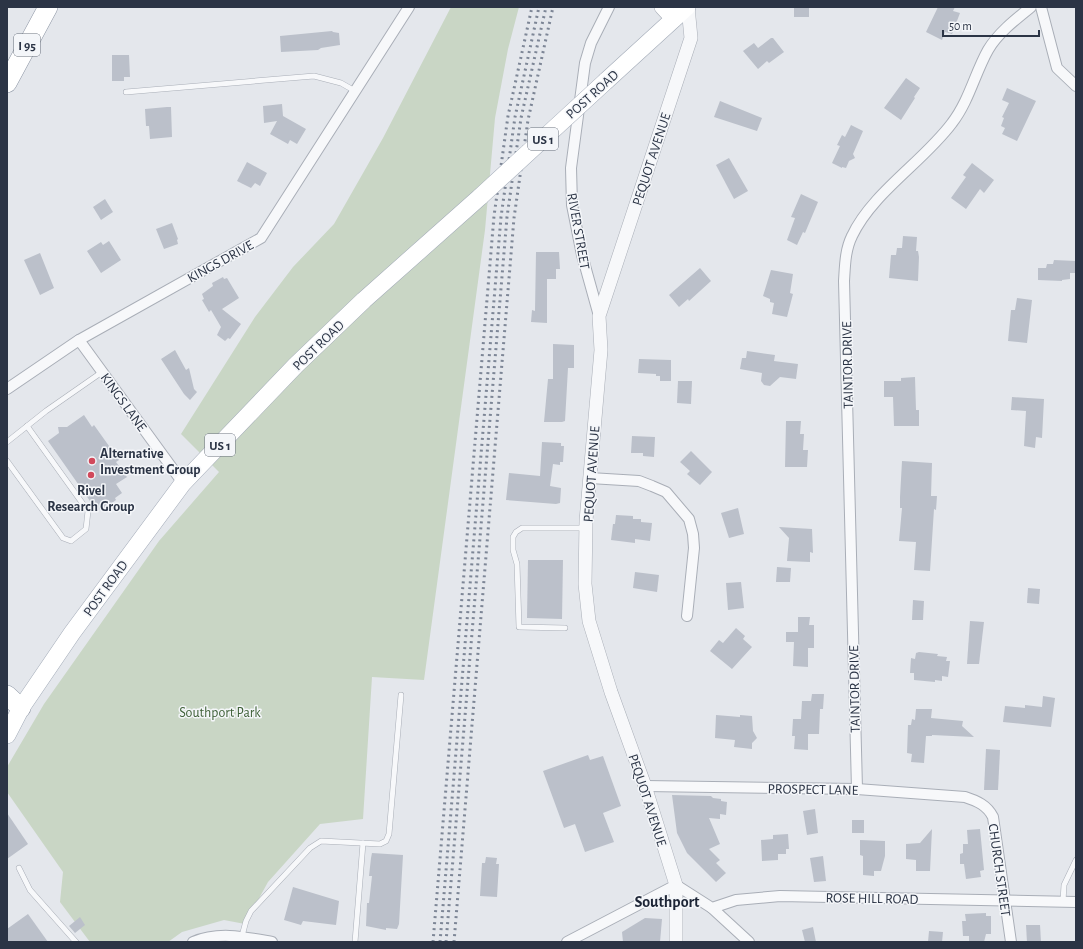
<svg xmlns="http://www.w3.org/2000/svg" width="1083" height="949" font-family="'Alegreya Sans',sans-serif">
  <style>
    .green { fill: #c9d6c5 }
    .building { fill: #bbc0ca }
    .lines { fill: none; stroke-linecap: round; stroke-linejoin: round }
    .service-casing { stroke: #a9aeb7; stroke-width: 6 }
    .minor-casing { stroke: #a9aeb7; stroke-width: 12 }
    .tertiary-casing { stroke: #a9aeb7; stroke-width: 14 }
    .secondary-casing { stroke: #a9aeb7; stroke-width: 16 }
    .primary-casing { stroke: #a3abb8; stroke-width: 18 }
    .motorway-casing { stroke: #8b94a3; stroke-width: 20 }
    .service { stroke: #f7f8fa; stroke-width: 5 }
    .minor { stroke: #f7f8fa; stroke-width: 10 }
    .tertiary { stroke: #f7f8fa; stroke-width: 13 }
    .secondary { stroke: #fff; stroke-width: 15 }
    .primary { stroke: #fff; stroke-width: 17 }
    .motorway { stroke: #fff; stroke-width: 19 }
    .rail { stroke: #7d8696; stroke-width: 3; stroke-dasharray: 2 4; stroke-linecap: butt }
    .primary-bridge-casing { stroke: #a3abb8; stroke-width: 18; stroke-linecap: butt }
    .primary-bridge { stroke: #fff; stroke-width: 17 }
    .poi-dot { fill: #d1495b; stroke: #f4f6f9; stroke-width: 1.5 }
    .labels { text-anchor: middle; stroke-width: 3; stroke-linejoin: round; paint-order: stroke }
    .shield { fill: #f4f6f9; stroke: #676e7b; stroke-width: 1 }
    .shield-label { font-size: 13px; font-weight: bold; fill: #2b3445 }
    .street-label { font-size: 14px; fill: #2b3445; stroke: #f4f6f9 }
    .poi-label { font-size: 14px; font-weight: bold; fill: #2b3445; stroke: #f4f6f9; text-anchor: start }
    .park-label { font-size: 14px; fill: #3f6138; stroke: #f4f6f9 }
    .quarter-label { font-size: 16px; font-weight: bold; fill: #1d2536; stroke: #f4f6f9 }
  </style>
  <rect width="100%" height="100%" fill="#e4e7ec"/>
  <!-- green -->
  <path class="green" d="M451,7H519L508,49L495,118L485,230L424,680L372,677L363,819L320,824L268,882L245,924L224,920L182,932L168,942H90L60,902L63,872L7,792V767L44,704L159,541L219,472L181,434L255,317L293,267L334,224L383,138Z"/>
  <!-- building -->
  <g class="building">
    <rect x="794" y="7" width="15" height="10"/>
    <path d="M938,7H955L953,11L960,13L952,34L945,32L942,40L926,32Z"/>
    <path d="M332,31L333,32L339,33L340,45L321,48L318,50L281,52L280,36Z"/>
    <path d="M771,38H773L784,52L769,63L767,61L758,69L743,51L754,43L758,48Z"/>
    <path d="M112,55H129L130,77H124V81H112Z"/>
    <path d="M906,78L920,88L914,97L915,98L901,120L884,108Z"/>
    <path d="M1007,88L1036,101L1017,141L1002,134L1005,128L1001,126L1004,118L1002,117L1009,103L1002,100Z"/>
    <path d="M720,101L762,118L757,131L714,117Z"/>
    <path d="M282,104L283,116L306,129L297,144L290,140L288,144L270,134L277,121L264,123L263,106Z"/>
    <path d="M167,107H171L172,137L150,139L149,126H146L145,109Z"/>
    <path d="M851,125L863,131L853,154L855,158L849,161L846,168L842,167V168L832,163L840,146L837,145L842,135L845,137Z"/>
    <path d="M729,158L748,191L734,199L716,165Z"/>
    <path d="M247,162L267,173L260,186L255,183L251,188L237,181Z"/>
    <path d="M972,163L994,180L984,193L980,189L966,209L951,198L966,177L963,175Z"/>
    <path d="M801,194L818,202L805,233L803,232L797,245L787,240L795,218L791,217Z"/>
    <path d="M105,199L113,212L101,220L93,207Z"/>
    <path d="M172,223L178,239L177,240L178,244L164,249L156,229Z"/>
    <path d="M903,236L917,237L916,251H918L919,257L918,281L889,278L891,255H896L897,248H902Z"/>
    <path d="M109,241L121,260L101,273L87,251L101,242L103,245Z"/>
    <path d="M536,252H559L560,269H556V279H547V323L531,322L532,310L535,311Z"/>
    <path d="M40,253L54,288L40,295L24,260Z"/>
    <path d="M1054,260L1076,261V273H1070V279L1062,280V281L1038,280V268H1046L1047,264H1053Z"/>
    <path d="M700,268L711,281L689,301L688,299L679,307L669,295Z"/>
    <path d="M771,270L793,274L790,293L793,294L787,317L772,314L774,303L770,302V299L763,296Z"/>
    <path d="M223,277L224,279L227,278L239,298L222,309L241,324L230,339L228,338L225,341L217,335L221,327L211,310L209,312L202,300L204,299L202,294L213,286L212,283Z"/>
    <path d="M1017,298L1032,300L1027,343L1008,341L1011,310H1015Z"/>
    <path d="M553,344L574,345V368H568L565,421L562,422H544L548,379H553Z"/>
    <path d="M175,350L186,370L189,368L194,389L197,392L190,400L184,394L161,359Z"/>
    <path d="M747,351L775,355L774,361L798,364L796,379L780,377L770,386L764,385L761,381L762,373L740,369L742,358H746Z"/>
    <path d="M639,359L671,360V381H660V376H656V374L638,373Z"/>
    <path d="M915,377L916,410H919V426H894L893,397H884V381H901V378Z"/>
    <path d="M678,381H692L691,404L677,403Z"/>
    <path d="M1012,397L1044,399L1042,438L1036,437L1035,448L1024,446L1026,411L1011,410Z"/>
    <path d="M84,415L92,427L94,425L119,460L116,462L127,477L116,484L122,493L115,498L116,500L101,511L100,509L97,511L48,441L59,433L58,427H67Z"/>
    <path d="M786,421H801L800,434H804L803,450H808L807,467H785Z"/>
    <path d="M632,436L655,437L654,457L643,456V453H631Z"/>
    <path d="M542,442L561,443V446H564L563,462H560V465L553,464L550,486L561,488L560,503L556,504L506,500L509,473L540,476Z"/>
    <path d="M691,451L712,472L700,485L687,474L690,471L680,462Z"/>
    <path d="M902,461L932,463L931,496H937L936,510L934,509L930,571L914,570L916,542L899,541L902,508H900V497Z"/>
    <path d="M738,508L744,534L729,538L721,513Z"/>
    <path d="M616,515L633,516V519H641V522L652,523L650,541L635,539V543L611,540L613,524H615Z"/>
    <path d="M779,527L812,529L813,553L810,552V562L787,561L789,538Z"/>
    <path d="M528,560H563L562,619L527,618Z"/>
    <path d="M777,567L791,568L790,582H776Z"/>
    <path d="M635,572L659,575L657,592L633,588Z"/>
    <path d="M741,582L744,608L728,610L726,583Z"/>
    <path d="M1028,588L1040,589L1039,604L1027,603Z"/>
    <path d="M913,600L924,601L923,620H912Z"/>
    <path d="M798,617H810L809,625H814V648H808V667L793,666L794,642H786V632H798Z"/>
    <path d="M970,621L984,622L979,664H967Z"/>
    <path d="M736,628L745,636L743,639L752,647L732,669L710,651L719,640L723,643Z"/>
    <path d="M919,652L938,654L937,656L947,657L946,661H950L948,677L942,676V681L935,680V682L914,680V673H910L911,658L915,659L916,653Z"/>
    <path d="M812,694H824L823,709H820L819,734H808V750L794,749L795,736H792L793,719H801L802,701H811Z"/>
    <path d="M1043,696L1055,698L1051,727L1003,722L1005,706L1025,708V705L1042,707Z"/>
    <path d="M916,709H932L931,718L963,721L962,726L974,737L932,735V736H926L924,763L911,762L912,754L907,753L908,725H911L912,719L915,720Z"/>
    <path d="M716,715L740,717V715L752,716L753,731L757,738L752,743V749L734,747L735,740L715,738Z"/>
    <path d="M986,749L1000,750L998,790H984Z"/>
    <path d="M588,755L590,760L603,756L621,806L603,813L614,842L585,852L575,824L564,828L543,771Z"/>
    <path d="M672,795L711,796L713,798L721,799V801L727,802L726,815L720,814V819L709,818L720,844L709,849L720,860L716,863L726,873L716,882L687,853L677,833Z"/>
    <path d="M815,809L818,833L807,835L803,811Z"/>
    <path d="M7,813L28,844L7,859Z"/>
    <rect x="852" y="820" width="12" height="13"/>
    <path d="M932,829L930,871H916V860L906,859V844L920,843Z"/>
    <path d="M980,829L984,870L980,871L981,877L966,879L964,864H960V854L963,853V844H968L967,830Z"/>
    <path d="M788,834L789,849H786V854H778V860L762,861L761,840L773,839V835Z"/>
    <path d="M860,840L885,841V856L881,871H874V876L863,875V856L860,855Z"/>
    <path d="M372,853L403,855L399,924L397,929L386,928V930L366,926L367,903H369L372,876H369L371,858Z"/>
    <path d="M823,856L826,881L814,882L810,858Z"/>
    <path d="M486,857L497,858L496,864H499L497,897L480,896L482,863H485Z"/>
    <path d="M293,887L339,901L336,925L303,921L301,925L284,920Z"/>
    <path d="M986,913V916H991V934H986L984,942H969V936H963L962,921H966L965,914Z"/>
    <path d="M28,914L48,942H7V929Z"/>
    <path d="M80,917L85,925L75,933L69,926Z"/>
    <path d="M645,918L662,919L660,942H623L622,932Z"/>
    <path d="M1026,925H1040L1041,942H1027Z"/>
    <path d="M813,927L816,942H805L802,930Z"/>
    <path d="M929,931L943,932L942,942H928Z"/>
  </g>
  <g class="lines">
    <defs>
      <g id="service">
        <path d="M126,92L314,76L341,83L355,91"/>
        <path d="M7,442L46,411L102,372"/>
        <path d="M7,461L63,538L71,541L86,529L88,511L27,426"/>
        <path d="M565,628L519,627L517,564L513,550V537L516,532L522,528H585"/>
        <path d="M19,868L30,890L76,942"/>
        <path d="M1063,901L1064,885L1076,860"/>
        <path d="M242,936L246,921L251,911L310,848L321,841L380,844L386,841L389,834L401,695"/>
        <path d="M355,942L363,843"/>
      </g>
      <g id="minor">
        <path d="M1041,7L1057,68L1076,86"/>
        <path d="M599,316L582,255L572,205L571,168L585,63L591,43L609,7"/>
        <path d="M79,340L183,483"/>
        <path d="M7,389L79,340L261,238L409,7"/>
        <path d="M590,478L639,481L652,486L666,492L689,519L693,534L694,548L687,616"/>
        <path d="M645,786L857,789L965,797C977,801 987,805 993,817L1011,942"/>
        <path d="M857,789L844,281C845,266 845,250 852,236C872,193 924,161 952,123C969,101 975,73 988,50C998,33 1016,19 1031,7"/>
        <path d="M712,908L749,942"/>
        <path d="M193,942C219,931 245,937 272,942"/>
        <path d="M567,942L676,885L712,908L736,900L780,896L1076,902"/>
      </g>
      <path id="tertiary" d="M676,942V885L645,786L611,692L589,621L585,584L586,521L601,350L599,316L691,38L688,7"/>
      <path id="secondary" d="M662,7L674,20"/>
      <g id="primary">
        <path d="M606,81L687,7"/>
        <path d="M7,735L21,708L72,633L183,483L296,365L364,300L481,196"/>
      </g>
      <g id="motorway">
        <path d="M7,83L48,7"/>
        <path d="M7,695L21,708"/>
      </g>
    </defs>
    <!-- service casing -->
    <use href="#service" class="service-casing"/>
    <!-- minor casing -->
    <use href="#minor" class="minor-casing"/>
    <!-- tertiary casing -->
    <use href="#tertiary" class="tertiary-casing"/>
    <!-- secondary casing -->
    <use href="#secondary" class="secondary-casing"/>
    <!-- primary casing -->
    <use href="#primary" class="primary-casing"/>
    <!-- motorway casing -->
    <use href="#motorway" class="motorway-casing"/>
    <!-- service -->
    <use href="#service" class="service"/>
    <!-- minor -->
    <use href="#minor" class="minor"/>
    <!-- tertiary -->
    <use href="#tertiary" class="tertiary"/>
    <!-- secondary -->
    <use href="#secondary" class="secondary"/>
    <!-- primary -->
    <use href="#primary" class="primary"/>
    <!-- motorway -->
    <use href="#motorway" class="motorway"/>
    <!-- rail -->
    <g class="rail">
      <path d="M433,942L494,216L508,116L532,7"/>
      <path d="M440,942L501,217L515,117L539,7"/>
      <path d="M446,942L507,217L521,118L546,7"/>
      <path d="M454,942L514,218L528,120L553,7"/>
    </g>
    <defs>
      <path id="primary-bridge" d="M481,196L606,81"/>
    </defs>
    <!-- primary-bridge casing -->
    <use href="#primary-bridge" class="primary-bridge-casing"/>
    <!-- primary-bridge -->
    <use href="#primary-bridge" class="primary-bridge"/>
  </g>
  <!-- markers -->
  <g class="poi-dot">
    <circle cx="92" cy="461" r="4"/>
    <circle cx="91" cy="475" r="4"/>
  </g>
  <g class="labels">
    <!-- shield labels -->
    <g class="shield">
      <rect x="14" y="34" width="26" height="22" rx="3"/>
      <rect x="528" y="128" width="30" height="22" rx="3"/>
      <rect x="205" y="434" width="30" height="22" rx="3"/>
    </g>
    <g class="shield-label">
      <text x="27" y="50">I 95</text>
      <text x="543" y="144">US 1</text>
      <text x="220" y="450">US 1</text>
    </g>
    <!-- street labels -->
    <g class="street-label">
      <text transform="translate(592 94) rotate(-42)" y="5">POST ROAD</text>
      <text transform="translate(651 159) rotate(-72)" y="5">PEQUOT AVENUE</text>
      <text transform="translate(579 231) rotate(80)" y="5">RIVER STREET</text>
      <text transform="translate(220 261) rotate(-29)" y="5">KINGS DRIVE</text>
      <text transform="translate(318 345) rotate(-44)" y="5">POST ROAD</text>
      <text transform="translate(847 365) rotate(-91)" y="5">TAINTOR DRIVE</text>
      <text transform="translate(124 402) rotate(54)" y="5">KINGS LANE</text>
      <text transform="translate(591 474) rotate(-86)" y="5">PEQUOT AVENUE</text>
      <text transform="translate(105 588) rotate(-54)" y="5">POST ROAD</text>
      <text transform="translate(854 689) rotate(-91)" y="5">TAINTOR DRIVE</text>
      <text transform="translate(813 789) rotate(1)" y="5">PROSPECT LANE</text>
      <text transform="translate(648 800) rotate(72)" y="5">PEQUOT AVENUE</text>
      <text transform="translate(1000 870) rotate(82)" y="5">CHURCH STREET</text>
      <text transform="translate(872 898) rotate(1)" y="5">ROSE HILL ROAD</text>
    </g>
    <!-- poi labels -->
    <g class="poi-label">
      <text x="100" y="458">Alternative<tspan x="100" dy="16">Investment Group</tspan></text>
      <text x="91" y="495" text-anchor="middle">Rivel<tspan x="91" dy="16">Research Group</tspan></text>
    </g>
    <!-- park labels -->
    <g class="park-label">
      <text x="220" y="717">Southport Park</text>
    </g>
    <!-- quarter labels -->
    <g class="quarter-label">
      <text x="667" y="907">Southport</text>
    </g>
  </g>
  <!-- border -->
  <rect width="1083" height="949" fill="none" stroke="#2b3445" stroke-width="16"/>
  <!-- scale -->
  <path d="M943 30v6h96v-6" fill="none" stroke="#2b3445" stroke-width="2"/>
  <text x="949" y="30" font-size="12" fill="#2b3445" stroke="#f4f6f9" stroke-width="3" paint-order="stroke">50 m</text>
</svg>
